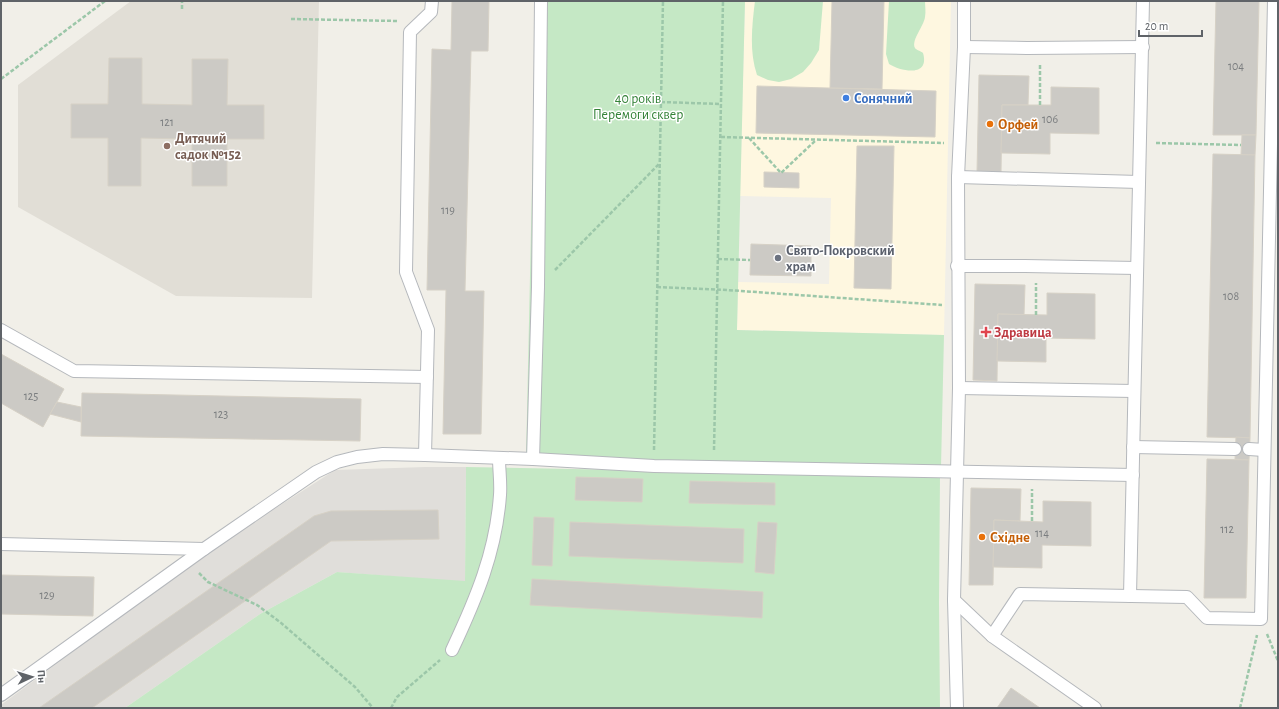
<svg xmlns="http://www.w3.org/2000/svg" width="1279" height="709" font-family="'Alegreya Sans',sans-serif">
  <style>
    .commercial { fill: #fef7e0 }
    .industrial { fill: #e0deda }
    .education { fill: #e1ded6 }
    .green { fill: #c5e8c5 }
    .building { fill: #cccac5; stroke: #d6d1c6 }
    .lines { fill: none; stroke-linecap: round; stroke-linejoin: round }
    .lane-casing { stroke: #b5b8bc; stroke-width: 14 }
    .path { stroke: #9cc7a9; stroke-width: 2.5; stroke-dasharray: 4 2; stroke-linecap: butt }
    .lane { stroke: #fff; stroke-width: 12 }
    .shop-dot { fill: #3f7fe0; stroke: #fff; stroke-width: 1.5 }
    .food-dot { fill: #e8710a; stroke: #fff; stroke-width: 1.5 }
    .education-dot { fill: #8d6e63; stroke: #fff; stroke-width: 1.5 }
    .worship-dot { fill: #6b7280; stroke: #fff; stroke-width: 1.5 }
    .health-dot { fill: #e0444e; stroke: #fff; stroke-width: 1.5 }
    .labels { text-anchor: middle; stroke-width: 3; stroke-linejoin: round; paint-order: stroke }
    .number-label { font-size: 12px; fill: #7a7d7f }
    .park-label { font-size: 14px; fill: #348238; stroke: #fff }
    .shop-label { font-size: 14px; font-weight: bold; fill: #366cbe; stroke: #fff; text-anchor: start }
    .food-label { font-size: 14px; font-weight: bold; fill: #c56008; stroke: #fff; text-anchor: start }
    .education-label { font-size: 14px; font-weight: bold; fill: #785e54; stroke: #fff; text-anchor: start }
    .worship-label { font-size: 14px; font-weight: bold; fill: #5b616d; stroke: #fff; text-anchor: start }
    .health-label { font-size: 14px; font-weight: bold; fill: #be3a42; stroke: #fff; text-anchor: start }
  </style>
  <rect width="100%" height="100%" fill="#f1efe8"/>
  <!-- commercial -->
  <path class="commercial" d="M745,1H951L944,335L737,330L738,282L829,284L831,198L740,196Z"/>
  <!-- industrial -->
  <path class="industrial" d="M425,467H466L465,582L337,572L260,614L125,708H1V705L206,553L335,470Z"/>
  <!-- education -->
  <path class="education" d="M131,1H319L312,298L176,296L18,207V85Z"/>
  <!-- green -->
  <g class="green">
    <path d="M536,1H745L737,330L944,335L941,467L526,459Z"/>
    <path d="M755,1H823L819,50L811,63L803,72L791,79L779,82L768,80L757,75C749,52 752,25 755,1Z"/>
    <path d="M889,1H925C925,6 926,12 925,17C924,26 911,40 915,48C916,50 921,51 923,53C930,77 902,72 889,64L886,54Z"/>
    <path d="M466,467L940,476L939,603L940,708H125L260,614L337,572L465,581Z"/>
  </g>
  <!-- building -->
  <g class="building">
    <path d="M452,1H489L488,51H471L465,291H484L481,434H443L446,290H427L432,49L451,50Z"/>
    <path d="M832,1H884L882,89L830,88Z"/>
    <path d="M1216,1H1259L1256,135H1213Z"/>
    <path d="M109,58H142V104L192,105V59H228L227,105H264V139H227V186H192V139L141,138V186H108V138H71V104H108Z"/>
    <path d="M979,75L1029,76L1028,105H1002L1001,173L977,172Z"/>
    <path d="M757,86L936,91L935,137L756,133Z"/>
    <path d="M1051,87L1099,88V134L1050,133V154L1001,153L1002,105H1051Z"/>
    <path d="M1242,135H1256L1255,155H1241Z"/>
    <path d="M857,146H894L891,289L854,288Z"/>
    <path d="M1213,154L1255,155L1250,438L1207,437Z"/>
    <path d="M764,172L799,173V188L764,187Z"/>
    <path d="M751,244L811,246V276L750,275Z"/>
    <path d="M975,284L1025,285L1024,315L998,314L997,381L973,380Z"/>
    <path d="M1047,293L1095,294V339L1046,338V362L997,361L998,314L1047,315Z"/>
    <path d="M1,354L64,389L43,427L1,403Z"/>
    <path d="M82,393L361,399L360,441L81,436Z"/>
    <path d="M57,402L81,407V422L50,414Z"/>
    <path d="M1236,437L1250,438L1249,460L1235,459Z"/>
    <path d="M1207,459L1249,460L1246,598H1204Z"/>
    <path d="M576,477L643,479L642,502L575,500Z"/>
    <path d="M690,481L775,483V505L689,503Z"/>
    <path d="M971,488L1021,489L1020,521L994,520L993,585H969Z"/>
    <path d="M1043,501L1091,502V546L1042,545V568L993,567L994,520L1043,522Z"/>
    <path d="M438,510L439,539L331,541L92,708H39L314,516L331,511Z"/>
    <path d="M534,517L554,518L552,566L532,565Z"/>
    <path d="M570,522L744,529L743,563L569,556Z"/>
    <path d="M758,522L777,523L774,574L755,572Z"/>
    <path d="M1,575L94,577L93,616L1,614Z"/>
    <path d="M532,579L763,592L762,618L530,605Z"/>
    <path d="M1011,688L1040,708H997Z"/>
  </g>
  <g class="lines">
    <defs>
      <g id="lane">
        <path d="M964,47L1027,48L1143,47"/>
        <path d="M958,177L1139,182"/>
        <path d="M957,266H1025L1137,268"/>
        <path d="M1,330L74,371L427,377"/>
        <path d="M959,388L1134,391"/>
        <path d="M1133,447L1235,449"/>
        <path d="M1249,449L1264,450"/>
        <path d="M425,455L428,330L406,272L410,32L431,12L432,1"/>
        <path d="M533,459L538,287L541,1"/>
        <path d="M1,544L204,549"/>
        <path d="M1130,596L1143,1"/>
        <path d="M954,600L992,636L1095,708"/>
        <path d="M992,636L1020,594L1187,597L1207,618L1261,619L1274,1"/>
        <path d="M452,650C476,599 496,552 500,495C501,483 499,470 499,458"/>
        <path d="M1,695L204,549L316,472L337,462L357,457L383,454L425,455L533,459L654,466L1133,475"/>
        <path d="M957,708L954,600L959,388L958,177L964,47V1"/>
      </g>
    </defs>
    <!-- lane casing -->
    <use href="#lane" class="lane-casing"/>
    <!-- path -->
    <g class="path">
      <path d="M182,9V1"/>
      <path d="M291,19L398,21"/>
      <path d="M1,79L105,1"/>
      <path d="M661,102L721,104"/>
      <path d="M1040,105V64"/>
      <path d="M721,137L944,143"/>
      <path d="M749,138L781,173L816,140"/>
      <path d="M1156,143L1241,145"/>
      <path d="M718,259L750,260"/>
      <path d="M555,270L659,164"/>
      <path d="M657,287L727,290L942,305"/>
      <path d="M1036,315V283"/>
      <path d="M654,450L663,1"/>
      <path d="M714,450L723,1"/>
      <path d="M1032,521V489"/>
      <path d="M199,573L208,582L257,605L280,622L355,687L373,708"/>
      <path d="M1267,634L1278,661"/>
      <path d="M391,708L397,697L440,660"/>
      <path d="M1240,708L1257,635"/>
    </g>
    <!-- lane -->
    <use href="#lane" class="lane"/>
  </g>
  <!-- markers -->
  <circle class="shop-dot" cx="846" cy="98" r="4"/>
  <g class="food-dot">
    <circle cx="990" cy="124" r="4"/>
    <circle cx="982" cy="537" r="4"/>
  </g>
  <circle class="education-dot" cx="167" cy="146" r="4"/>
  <circle class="worship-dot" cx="778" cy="258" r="4"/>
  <path class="health-dot" d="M984 326h4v4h4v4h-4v4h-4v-4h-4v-4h4z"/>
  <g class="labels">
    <!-- number labels -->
    <g class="number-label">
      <text x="1236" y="70">104</text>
      <text x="1050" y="123">106</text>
      <text x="167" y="126">121</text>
      <text x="448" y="214">119</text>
      <text x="1231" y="300">108</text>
      <text x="31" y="400">125</text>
      <text x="221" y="418">123</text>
      <text x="1227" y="533">112</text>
      <text x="1042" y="537">114</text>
      <text x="47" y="599">129</text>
    </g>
    <!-- park labels -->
    <g class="park-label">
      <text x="638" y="103">40 років<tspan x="638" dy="16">Перемоги сквер</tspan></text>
    </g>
    <!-- shop labels -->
    <g class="shop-label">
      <text x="854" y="103">Сонячний</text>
    </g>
    <!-- food labels -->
    <g class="food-label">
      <text x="998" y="129">Орфей</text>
      <text x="990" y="542">Східне</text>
    </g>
    <!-- education labels -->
    <g class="education-label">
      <text x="175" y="143">Дитячий<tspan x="175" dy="16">садок №152</tspan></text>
    </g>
    <!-- worship labels -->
    <g class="worship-label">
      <text x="786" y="255">Свято-Покровский<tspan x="786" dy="16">храм</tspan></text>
    </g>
    <!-- health labels -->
    <g class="health-label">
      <text x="994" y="337">Здравица</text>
    </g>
  </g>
  <!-- border -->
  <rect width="1279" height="709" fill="none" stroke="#5f6368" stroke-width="4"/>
  <!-- north arrow -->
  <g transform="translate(32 677) rotate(86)" stroke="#ffffff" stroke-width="3" paint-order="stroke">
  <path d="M0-3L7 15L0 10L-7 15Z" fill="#5f6368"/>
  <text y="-6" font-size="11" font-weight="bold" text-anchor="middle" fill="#5f6368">Пн</text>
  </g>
  <!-- scale -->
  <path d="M1139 30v6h63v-6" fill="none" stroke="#5f6368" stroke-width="2"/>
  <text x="1145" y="30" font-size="12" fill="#5f6368" stroke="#ffffff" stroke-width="3" paint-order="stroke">20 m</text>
</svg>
